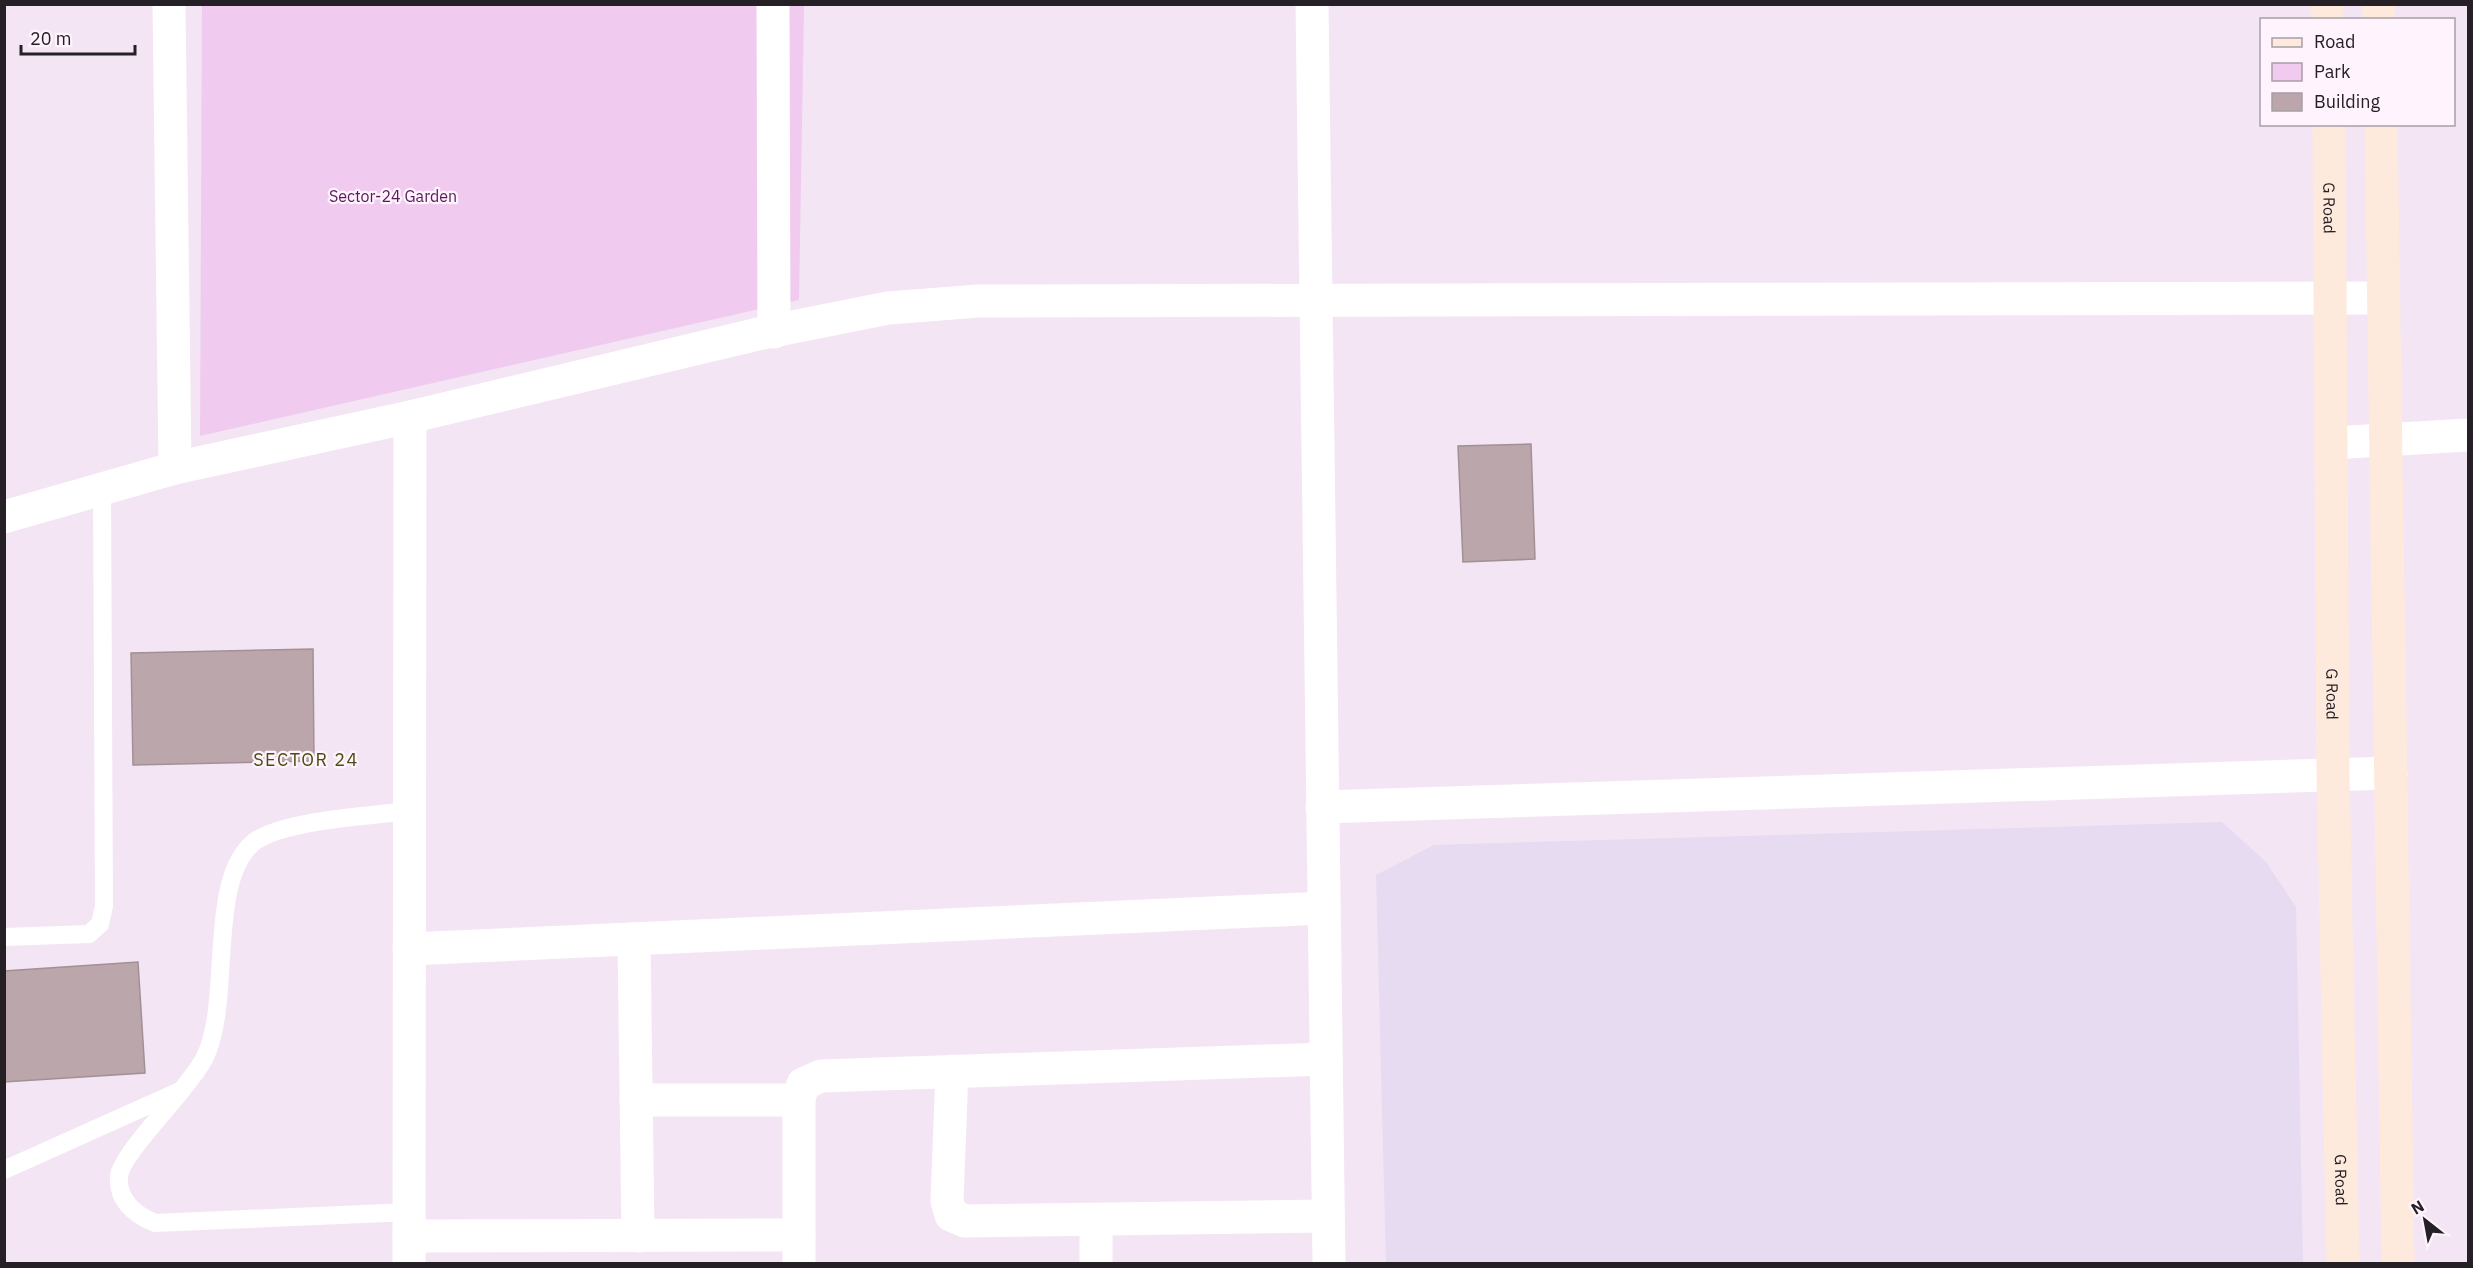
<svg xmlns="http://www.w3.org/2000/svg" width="2473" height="1268" font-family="'IBM Plex Sans',sans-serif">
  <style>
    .commercial { fill: #e6dbf0 }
    .green { fill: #f0cbef }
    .building { fill: #baa6ab; stroke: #a29094; stroke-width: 1.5 }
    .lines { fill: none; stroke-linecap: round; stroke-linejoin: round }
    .lane { stroke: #fff; stroke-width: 18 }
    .street { stroke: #fff; stroke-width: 33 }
    .secondary { stroke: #feeadc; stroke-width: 33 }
    .labels { text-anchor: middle; stroke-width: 4.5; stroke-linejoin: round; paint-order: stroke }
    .park-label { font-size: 16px; fill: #591a5b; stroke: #fff3fe }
    .street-label { font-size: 16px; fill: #252025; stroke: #fff3fe }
    .neighbourhood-label { font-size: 18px; letter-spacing: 1.5px; fill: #4d4c0d; stroke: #fff3fe }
  </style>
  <rect width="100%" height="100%" fill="#f3e5f3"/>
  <!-- commercial -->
  <path class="commercial" d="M2222,822L2266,862L2296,907L2303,1263H1386L1376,875L1434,845Z"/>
  <!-- green -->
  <path class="green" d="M202,5H804L799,300L200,436Z"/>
  <!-- building -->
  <g class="building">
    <path d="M1531,444L1535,559L1463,562L1458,446Z"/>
    <path d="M313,649L314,761L133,765L131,653Z"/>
    <path d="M138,962L145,1073L4,1082V971Z"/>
  </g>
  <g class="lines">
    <!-- lane -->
    <g class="lane">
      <path d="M4,937L89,934L100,924L104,906L102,489"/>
      <path d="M4,1170L180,1091"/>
      <path d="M409,1212L155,1223C136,1215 117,1201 119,1176C122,1152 188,1090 204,1059C233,1003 206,881 254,842C283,820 371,816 409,811"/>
    </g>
    <!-- street -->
    <g class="street">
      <path d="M169,4L175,468"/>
      <path d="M773,4L774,332"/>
      <path d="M1312,4L1329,1264"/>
      <path d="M2332,443L2468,435"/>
      <path d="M4,517L175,468L410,417L758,334L888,308L979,301L2383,298"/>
      <path d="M1322,807L2391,773"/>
      <path d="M634,939L638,1236"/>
      <path d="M409,949L1324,908"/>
      <path d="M952,1071L947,1201L951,1215L965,1221L1328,1216"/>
      <path d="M636,1100H799"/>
      <path d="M409,1236L799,1235V1100L803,1084L821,1076L1326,1059"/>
      <path d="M409,1264L410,417"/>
      <path d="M799,1264V1235"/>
      <path d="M1096,1264V1220"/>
    </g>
    <!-- secondary -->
    <g class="secondary">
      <path d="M2327,4V20"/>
      <path d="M2379,4V20"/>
      <path id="s1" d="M2329,124L2333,775L2343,1264"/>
      <path d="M2381,124L2398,1264"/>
    </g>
  </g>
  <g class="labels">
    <!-- park labels -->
    <g class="park-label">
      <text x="393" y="202">Sector-24 Garden</text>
    </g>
    <!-- street labels -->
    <g class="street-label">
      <text dy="6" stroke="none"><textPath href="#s1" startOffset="84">G Road</textPath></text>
      <text dy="6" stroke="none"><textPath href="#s1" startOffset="570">G Road</textPath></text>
      <text dy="6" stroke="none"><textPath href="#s1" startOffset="1056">G Road</textPath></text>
    </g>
    <!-- neighbourhood labels -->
    <g class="neighbourhood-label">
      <text x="306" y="766">SECTOR 24</text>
    </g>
  </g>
  <!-- border -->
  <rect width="2473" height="1268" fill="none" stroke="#252025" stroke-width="12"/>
  <!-- legend -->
  <rect x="2260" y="18" width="195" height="108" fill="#fff3fe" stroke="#a89fa7" stroke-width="1.5"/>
  <rect x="2272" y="38" width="30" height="9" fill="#feeadc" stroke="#a89fa7" stroke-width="1.5"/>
  <text x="2314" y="48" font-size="18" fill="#252025">Road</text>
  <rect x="2272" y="63" width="30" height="18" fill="#f0cbef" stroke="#a89fa7" stroke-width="1.5"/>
  <text x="2314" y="78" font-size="18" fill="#252025">Park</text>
  <rect x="2272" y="93" width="30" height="18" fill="#baa6ab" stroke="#a89fa7" stroke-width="1.5"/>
  <text x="2314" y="108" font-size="18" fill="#252025">Building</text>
  <!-- north arrow -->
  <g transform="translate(2425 1220) rotate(329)" stroke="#fff3fe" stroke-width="4.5" paint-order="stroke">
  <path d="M0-4.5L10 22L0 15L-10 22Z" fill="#252025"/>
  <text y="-9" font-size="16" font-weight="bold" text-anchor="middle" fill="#252025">N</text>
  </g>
  <!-- scale -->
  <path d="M21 45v9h114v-9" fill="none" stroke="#252025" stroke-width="3"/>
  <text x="30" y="45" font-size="18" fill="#252025" stroke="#fff3fe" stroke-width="4.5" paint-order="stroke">20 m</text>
</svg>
